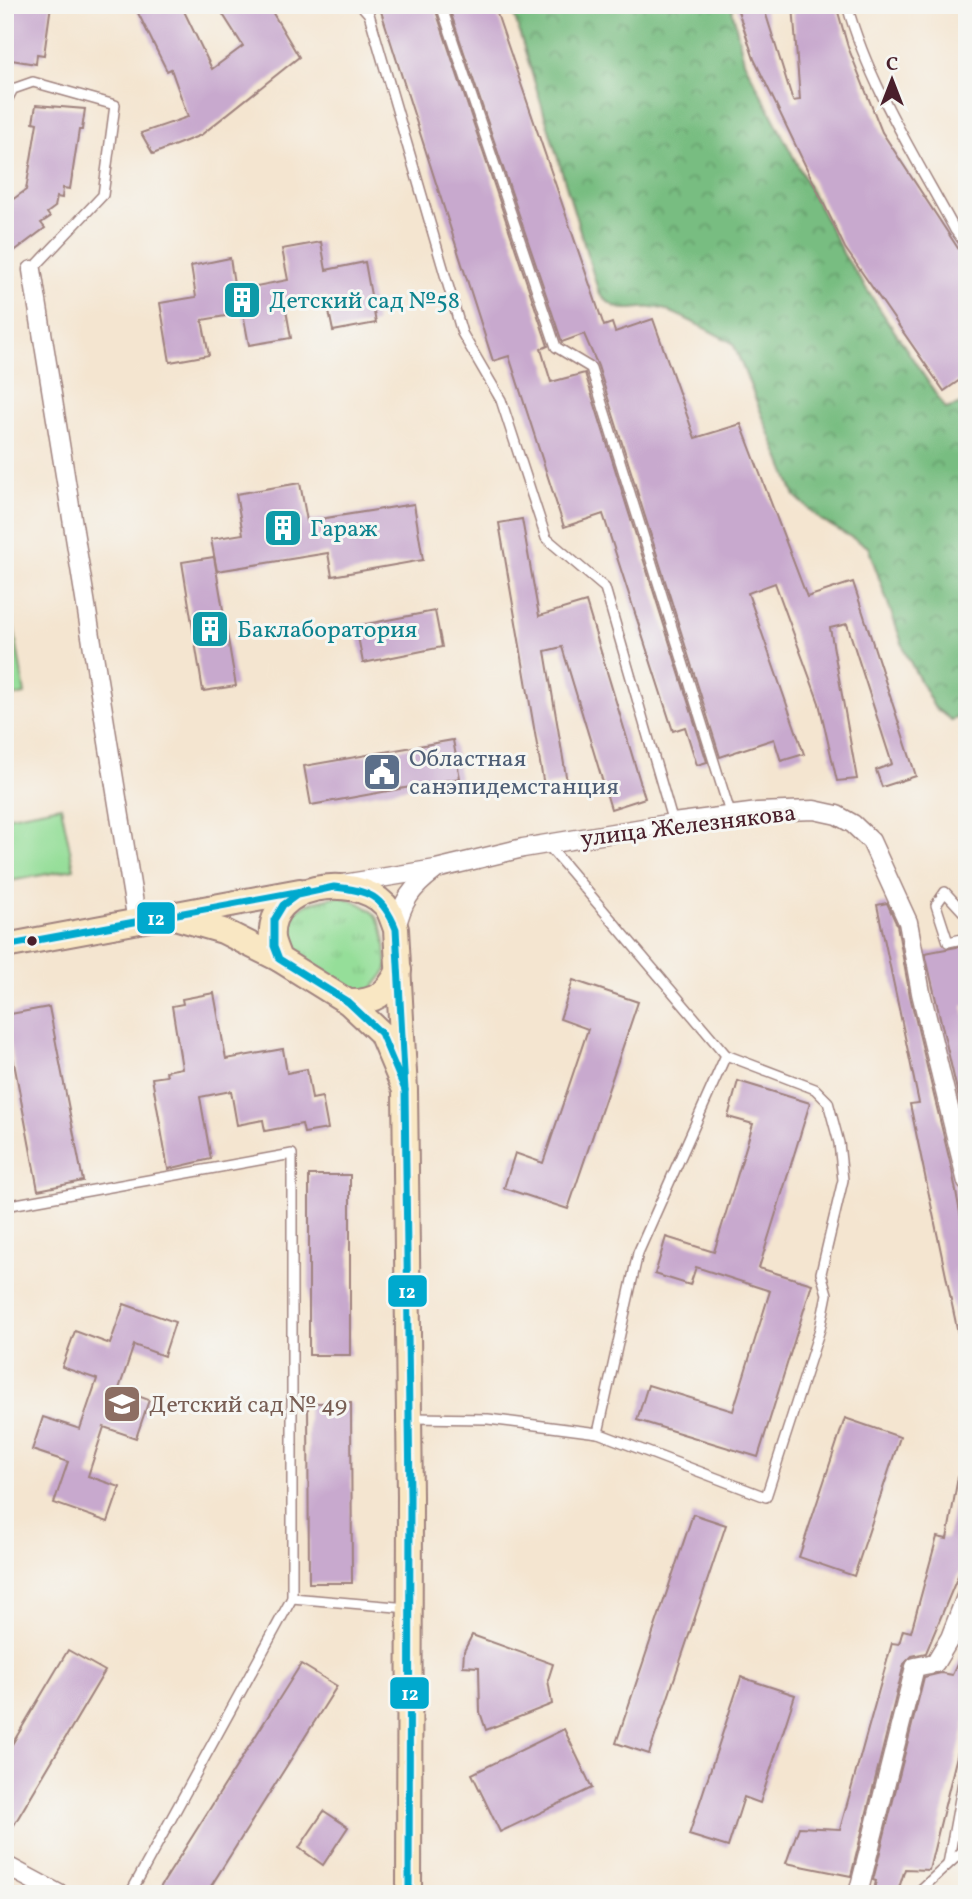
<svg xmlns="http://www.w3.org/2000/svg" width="972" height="1899" font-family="Vollkorn,serif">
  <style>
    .grass { fill: url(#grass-tufts); stroke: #707e62; stroke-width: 2 }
    .forest { fill: url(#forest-crowns); stroke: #616e56; stroke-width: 2 }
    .pitch { fill: #95de99; stroke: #707e62; stroke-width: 2 }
    .building { fill: #c8a9ce }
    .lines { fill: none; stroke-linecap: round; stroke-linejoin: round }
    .lane-casing { stroke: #9f827e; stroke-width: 12 }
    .street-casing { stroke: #9f827e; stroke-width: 21 }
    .secondary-casing { stroke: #9f827e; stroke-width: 28 }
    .lane { stroke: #fff; stroke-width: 9 }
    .street { stroke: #fff; stroke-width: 18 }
    .secondary { stroke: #f9e7c3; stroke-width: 24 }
    .bus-1-casing { stroke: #f6f6f2; stroke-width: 12 }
    .bus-1 { stroke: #00a9ce; stroke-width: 7 }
    .bus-dot { fill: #4a1f2b; stroke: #f6f6f2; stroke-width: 2.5 }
    .labels { text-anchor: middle; stroke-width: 6; stroke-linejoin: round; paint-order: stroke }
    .culture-label { font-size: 24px; fill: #0d838f; stroke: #f6f6f2; text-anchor: start }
    .service-label { font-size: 24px; fill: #4e5e75; stroke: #f6f6f2; text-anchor: start }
    .street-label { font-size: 24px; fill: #4a1f2b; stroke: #f6f6f2 }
    .education-label { font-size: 24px; fill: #785e54; stroke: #f6f6f2; text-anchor: start }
    .line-badge { stroke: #f6f6f2; stroke-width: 2.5 }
    .badge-label { font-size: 19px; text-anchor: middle; font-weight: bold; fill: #fff }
  </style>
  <defs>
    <pattern id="grass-tufts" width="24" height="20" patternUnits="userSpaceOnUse" patternTransform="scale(1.75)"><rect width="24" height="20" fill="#95de99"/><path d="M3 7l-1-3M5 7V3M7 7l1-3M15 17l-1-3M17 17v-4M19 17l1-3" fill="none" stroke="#82be84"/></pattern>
    <pattern id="forest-crowns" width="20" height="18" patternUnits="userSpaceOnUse" patternTransform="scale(1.75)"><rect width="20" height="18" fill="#78bd81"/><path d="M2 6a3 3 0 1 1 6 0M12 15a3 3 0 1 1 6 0" fill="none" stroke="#64996a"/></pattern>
  </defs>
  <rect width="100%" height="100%" fill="#f6f6f2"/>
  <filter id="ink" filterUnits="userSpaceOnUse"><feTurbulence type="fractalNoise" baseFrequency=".0143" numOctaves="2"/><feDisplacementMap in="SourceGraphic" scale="14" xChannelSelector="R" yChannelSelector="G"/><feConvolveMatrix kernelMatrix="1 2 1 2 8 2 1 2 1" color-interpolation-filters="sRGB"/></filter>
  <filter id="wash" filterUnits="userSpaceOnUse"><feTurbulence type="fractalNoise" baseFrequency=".00686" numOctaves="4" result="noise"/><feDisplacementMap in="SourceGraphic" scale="28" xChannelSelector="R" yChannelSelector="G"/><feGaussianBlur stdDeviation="1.57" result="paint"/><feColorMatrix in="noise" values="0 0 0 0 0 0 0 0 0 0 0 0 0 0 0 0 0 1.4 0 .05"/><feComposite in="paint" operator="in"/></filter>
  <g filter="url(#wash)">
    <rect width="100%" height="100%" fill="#f4e5d0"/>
    <!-- grass -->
    <path class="grass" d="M339,896C386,909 384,927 387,970L372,989L354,992L288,951C276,910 306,902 339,896Z"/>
    <!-- forest -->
    <path class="forest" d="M511,5H731L744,61L844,255L946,409L967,402V714L951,720L934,707L906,654L868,547L821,520L795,496L733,343C716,335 674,310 658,308C630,305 622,319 599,293Z"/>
    <!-- pitch -->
    <g class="pitch">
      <path d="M5,573L25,694L5,698Z"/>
      <path d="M61,806L74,869L5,882V817Z"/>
    </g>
    <g id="blocks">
      <!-- building -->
      <g class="building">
        <path d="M8,5H51L44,55L37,54L36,64L5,59Z"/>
        <path d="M134,5H181L212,69L243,46L217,5H268L299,57L201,135L153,154L141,133L188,117L171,69L167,71Z"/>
        <path d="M379,5H434L548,346L541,349L551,382L585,373L707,762L697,765L685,727L673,731L603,514L564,527L509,356L493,361Z"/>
        <path d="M448,5H494L604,326L612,323L615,332L653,319L695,438L741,424L807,597L853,582L916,776L882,787L876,770L892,764L847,624L830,628L857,779L837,781L819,703L775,583L748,593L804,754L781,761L774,739L720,757L598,366L584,334L562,342Z"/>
        <path d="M736,5H763L793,101L800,100L793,5H836L848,47L882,132L967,262V375L944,391L845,248L754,59Z"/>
        <path d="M36,105L85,109L82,130H79L70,189L63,188L62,198L57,197L55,207L47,213L50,217L41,223L45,228L5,258V205L26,190L37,123L33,122Z"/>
        <path d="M321,242L326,270L365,262L376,323L333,331L326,297L285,304L291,338L249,345L243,313L202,320L209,355L170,362L160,303L196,297L191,266L230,258L235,290L288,280L282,249Z"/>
        <path d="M300,483L307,521L414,504L423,560L332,576L328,553L217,571L211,539L243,534L236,494Z"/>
        <path d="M522,519L539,616L586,602L645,798L611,809L562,647L545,651L567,782L544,786L499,523Z"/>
        <path d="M214,557L236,686L203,691L182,562Z"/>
        <path d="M435,611L442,647L363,663L356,626Z"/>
        <path d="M453,740L460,778L311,805L304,766Z"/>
        <path d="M887,903L897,925L910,996L952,1170L967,1250V1337L959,1338L910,1104L919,1103L877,905Z"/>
        <path d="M967,945V1005L963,1006L967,1024V1133L925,953Z"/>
        <path d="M573,980L638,1002L568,1209L504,1188L515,1153L543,1163L588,1029L560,1019Z"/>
        <path d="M214,993L226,1059L283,1049L287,1073L307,1069L312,1099L322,1097L328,1129L304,1133L302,1124L265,1131L263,1120L237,1125L231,1091L200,1097L211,1159L168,1169L152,1078L167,1076L166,1071L182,1068L172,1006L183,1004L182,999Z"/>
        <path d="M49,1007L83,1181L38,1190L5,1015Z"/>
        <path d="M738,1081L810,1103L759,1268L812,1284L758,1457L637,1420L648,1385L733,1411L770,1291L696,1267L690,1285L655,1274L666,1237L714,1252L753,1124L728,1117Z"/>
        <rect x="309" y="1175" width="41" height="180"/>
        <path d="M124,1304L175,1322L164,1356L134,1345L119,1389L149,1400L136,1438L104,1427L88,1476L120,1487L108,1522L54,1503L68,1462L32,1450L43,1417L80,1429L97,1379L62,1367L75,1331L110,1344Z"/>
        <path d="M308,1403H351L352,1583H309Z"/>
        <path d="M845,1418L900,1437L854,1576L799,1557Z"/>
        <path d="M958,1477H967V1554L926,1653L912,1656L904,1664L851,1876L786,1863L799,1827L840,1829L892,1643L899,1644L903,1630L911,1632L937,1537L947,1539Z"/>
        <path d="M693,1514L726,1525L649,1754L616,1743Z"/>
        <path d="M472,1635L553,1664L548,1680L552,1704L486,1730L480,1712L479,1667L463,1666L464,1651Z"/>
        <path d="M967,1643V1715L929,1870L905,1869L898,1891L873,1894L876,1881L873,1880L924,1677L941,1673L952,1675Z"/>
        <path d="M68,1650L105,1671L5,1840V1756Z"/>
        <path d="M301,1664L337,1686L206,1894H156Z"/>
        <path d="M741,1677L795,1695L760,1803L744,1797L728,1847L689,1835Z"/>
        <path d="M564,1729L592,1788L500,1832L472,1774Z"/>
        <path d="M324,1811L348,1827L323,1865L299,1848Z"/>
      </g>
    </g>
  </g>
  <g filter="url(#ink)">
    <use href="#blocks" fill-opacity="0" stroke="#9f827e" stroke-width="2"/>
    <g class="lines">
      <defs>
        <g id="lane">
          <path d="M361,5L369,14L462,333L501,400L546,538L605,588L673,823"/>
          <path d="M441,5L556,347L591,368L731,816"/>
          <path d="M847,5C869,85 916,158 955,230L967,246"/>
          <path d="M5,104L13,89L33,82L115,105L103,195L32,270"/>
          <path d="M547,844L726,1055L638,1253L598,1433"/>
          <path d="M967,916L945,892L936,905L948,942L967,938"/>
          <path d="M5,1206L292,1154V1598L130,1894"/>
          <path d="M411,1418L488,1419L598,1433L766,1497L820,1329L827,1294L821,1273L843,1180L839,1143L828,1102L815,1089L726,1055"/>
          <path d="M292,1598L408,1608"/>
          <path d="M948,1864L967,1760"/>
          <path d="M916,1894L967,1847"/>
        </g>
        <g id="street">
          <path d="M32,270L137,922"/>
          <path d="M343,884L436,869L523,848L673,823L758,812L814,810L837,815L853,824L871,841L908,922L921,993L967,1182"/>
          <path d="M396,929C402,902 411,888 434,871"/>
          <path d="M5,1865L59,1894"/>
          <path d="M858,1894L915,1667L935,1663L950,1638L967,1594"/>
        </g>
        <g id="secondary">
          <path d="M178,918L223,931L279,959"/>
          <path d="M5,946L300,891"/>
          <path d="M348,1002C375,1003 387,994 399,970"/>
          <path d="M405,1090L381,1033L348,1002L279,959C277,952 273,945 272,938C267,884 354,872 385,905C390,910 393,922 396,929L405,1090L410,1496L409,1894"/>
        </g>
      </defs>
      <!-- lane casing -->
      <use href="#lane" class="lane-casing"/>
      <!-- street casing -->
      <use href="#street" class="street-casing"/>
      <!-- secondary casing -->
      <use href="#secondary" class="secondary-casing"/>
      <!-- lane -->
      <use href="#lane" class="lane"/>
      <!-- street -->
      <use href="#street" class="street"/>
      <!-- secondary -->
      <use href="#secondary" class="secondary"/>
      <defs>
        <g id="bus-1">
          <path d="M334,887C368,890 383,896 396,929L405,1090L381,1033L348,1002L279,959L274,946V920L283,905L297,895Z"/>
          <path d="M5,946L307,890"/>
          <path d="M405,1090L410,1496L409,1894"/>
        </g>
      </defs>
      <!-- bus-1 casing -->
      <use href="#bus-1" class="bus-1-casing"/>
      <!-- bus-1 -->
      <use href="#bus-1" class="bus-1"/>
    </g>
  </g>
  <!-- icons -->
  <defs>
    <symbol id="building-square" viewBox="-11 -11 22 22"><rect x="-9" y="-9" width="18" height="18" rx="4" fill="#0f9aa8" stroke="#f6f6f2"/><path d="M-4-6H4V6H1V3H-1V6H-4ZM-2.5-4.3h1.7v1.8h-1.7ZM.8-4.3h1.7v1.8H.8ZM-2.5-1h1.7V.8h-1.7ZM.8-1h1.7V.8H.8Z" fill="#fff"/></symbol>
    <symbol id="civic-square" viewBox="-11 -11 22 22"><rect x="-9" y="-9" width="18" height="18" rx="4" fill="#5c6f8a" stroke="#f6f6f2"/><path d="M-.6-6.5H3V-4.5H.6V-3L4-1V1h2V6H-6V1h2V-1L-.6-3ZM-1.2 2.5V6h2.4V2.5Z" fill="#fff"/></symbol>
    <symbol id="school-square" viewBox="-11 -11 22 22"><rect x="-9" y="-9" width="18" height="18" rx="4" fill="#8d6e63" stroke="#f6f6f2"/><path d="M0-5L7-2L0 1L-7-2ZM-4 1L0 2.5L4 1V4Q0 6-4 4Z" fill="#fff"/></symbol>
  </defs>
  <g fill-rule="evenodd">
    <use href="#building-square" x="220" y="278" width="44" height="44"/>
    <use href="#building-square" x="261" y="506" width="44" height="44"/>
    <use href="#building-square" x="188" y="607" width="44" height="44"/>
    <use href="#civic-square" x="360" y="750" width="44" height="44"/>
    <use href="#school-square" x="100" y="1382" width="44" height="44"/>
  </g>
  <!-- markers -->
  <circle class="bus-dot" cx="32" cy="941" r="6"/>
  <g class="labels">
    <!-- culture labels -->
    <g class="culture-label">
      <text x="269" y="308">Детский сад №58</text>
      <text x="310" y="536">Гараж</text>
      <text x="237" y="637">Баклаборатория</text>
    </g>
    <!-- service labels -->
    <g class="service-label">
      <text x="409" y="766">Областная<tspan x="409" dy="28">санэпидемстанция</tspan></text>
    </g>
    <!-- street labels -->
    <g class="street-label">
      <text transform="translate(688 825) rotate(-7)" y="8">улица Железнякова</text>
    </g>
    <!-- education labels -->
    <g class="education-label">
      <text x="149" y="1412">Детский сад № 49</text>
    </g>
  </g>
  <g class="line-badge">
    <rect x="136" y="901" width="40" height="34" rx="7" fill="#00a9ce"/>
    <rect x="387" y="1274" width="41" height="34" rx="7" fill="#00a9ce"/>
    <rect x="389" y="1676" width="41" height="34" rx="7" fill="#00a9ce"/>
  </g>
  <g class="badge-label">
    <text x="156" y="925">12</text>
    <text x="407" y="1298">12</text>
    <text x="410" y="1700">12</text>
  </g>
  <!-- margin -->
  <rect width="972" height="1899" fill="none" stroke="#f6f6f2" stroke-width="28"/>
  <!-- north arrow -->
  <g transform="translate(892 80)" stroke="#f6f6f2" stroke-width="5" paint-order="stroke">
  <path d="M0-5L12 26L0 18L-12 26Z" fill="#4a1f2b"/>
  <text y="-10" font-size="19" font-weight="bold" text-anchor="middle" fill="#4a1f2b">С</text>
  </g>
</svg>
